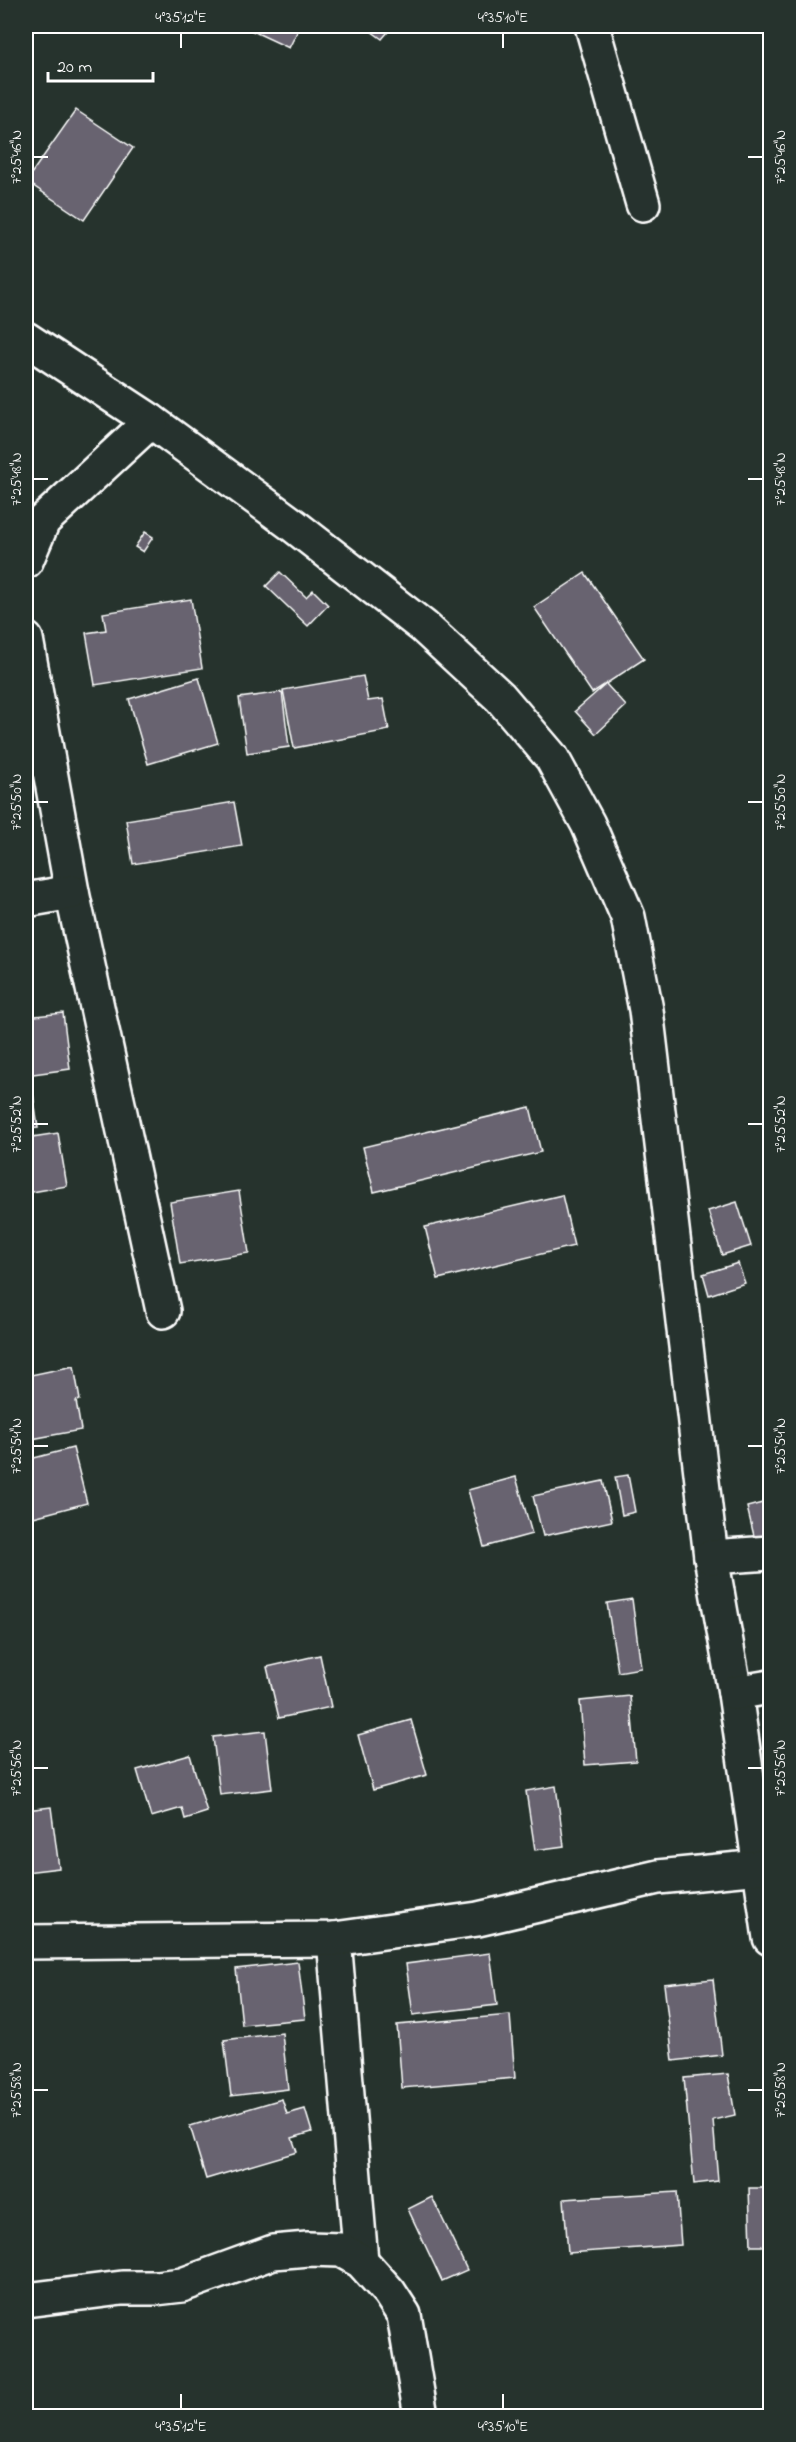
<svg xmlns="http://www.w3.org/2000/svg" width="796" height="2442" font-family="'Indie Flower',sans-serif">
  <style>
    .building { fill: #676470; stroke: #fff; stroke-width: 1.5 }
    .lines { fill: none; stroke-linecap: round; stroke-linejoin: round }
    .minor-casing { stroke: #fff; stroke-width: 38 }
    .minor { stroke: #26332d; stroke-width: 33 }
    .ticks { fill: none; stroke: #fff; stroke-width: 2 }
    .neatline { fill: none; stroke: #fff; stroke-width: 2 }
    .ticks-label { font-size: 15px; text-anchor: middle; fill: #fff }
  </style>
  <rect width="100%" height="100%" fill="#26332d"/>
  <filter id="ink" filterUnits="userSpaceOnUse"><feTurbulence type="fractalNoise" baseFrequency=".0167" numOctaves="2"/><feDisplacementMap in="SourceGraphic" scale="12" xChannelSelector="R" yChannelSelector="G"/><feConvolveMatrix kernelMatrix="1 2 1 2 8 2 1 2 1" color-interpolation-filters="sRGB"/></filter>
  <g filter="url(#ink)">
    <!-- building -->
    <g class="building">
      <path d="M242,26H300L289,48Z"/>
      <path d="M364,26H393L382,39Z"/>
      <path d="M76,110L133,148L84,220L26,181Z"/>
      <path d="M145,532L153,537L143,552L135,547Z"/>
      <path d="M280,572L306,597L313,590L328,605L308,626L266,586Z"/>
      <path d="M585,573L644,659L592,693L534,607Z"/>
      <path d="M191,599L202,668L95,685L86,633L106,630L103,613Z"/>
      <path d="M363,676L368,701L383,699L389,730L294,748L283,690Z"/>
      <path d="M199,678L218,743L148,764L129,699Z"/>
      <path d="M606,684L626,706L596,734L575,711Z"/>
      <path d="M282,692L289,747L247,753L239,698Z"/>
      <path d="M234,802L242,846L133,864L126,820Z"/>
      <path d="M63,1013L70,1069L26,1075V1017Z"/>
      <path d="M32,1086L38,1128L26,1129V1087Z"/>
      <path d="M530,1107L541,1152L374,1192L363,1147Z"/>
      <path d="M58,1133L67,1186L26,1193V1138Z"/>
      <path d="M239,1191L249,1253L180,1264L170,1202Z"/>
      <path d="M562,1195L574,1246L438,1279L425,1227Z"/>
      <path d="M737,1202L751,1246L722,1255L708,1211Z"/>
      <path d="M738,1263L745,1283L709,1295L703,1274Z"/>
      <path d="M74,1366L80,1400L76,1401L81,1430L26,1440V1376Z"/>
      <path d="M73,1448L87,1503L26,1519V1460Z"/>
      <path d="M628,1475L635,1512L622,1515L615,1477Z"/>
      <path d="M516,1477L532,1534L484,1547L468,1490Z"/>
      <path d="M603,1481L612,1521L543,1536L533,1496Z"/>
      <path d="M770,1501V1541L756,1544L747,1507Z"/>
      <path d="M632,1599L641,1668L618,1672L607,1603Z"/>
      <path d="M320,1655L331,1707L279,1718L267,1667Z"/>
      <path d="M630,1696L636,1761L585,1765L580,1701Z"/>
      <path d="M411,1720L427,1775L373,1790L358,1735Z"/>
      <path d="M265,1731L272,1789L220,1795L213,1737Z"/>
      <path d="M190,1755L207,1812L185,1819L182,1808L151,1817L137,1770Z"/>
      <path d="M556,1786L564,1846L535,1850L526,1791Z"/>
      <path d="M51,1807L59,1868L26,1872V1810Z"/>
      <path d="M490,1953L497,2005L413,2015L406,1964Z"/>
      <path d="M298,1962L305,2019L242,2025L236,1969Z"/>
      <path d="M713,1979L722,2055L673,2061L664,1984Z"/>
      <path d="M510,2015L515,2078L402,2088L397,2025Z"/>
      <path d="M282,2033L288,2089L231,2096L224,2040Z"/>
      <path d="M728,2074L735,2115L713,2120L718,2181L694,2184L684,2078Z"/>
      <path d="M282,2099L287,2114L305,2109L312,2132L292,2138L297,2152L206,2179L190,2126Z"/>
      <path d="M749,2188H770V2246H751Z"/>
      <path d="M677,2192L681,2245L568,2253L564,2199Z"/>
      <path d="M432,2197L467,2270L442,2281L408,2209Z"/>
    </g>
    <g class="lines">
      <defs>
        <g id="minor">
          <path d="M592,26L643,204"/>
          <path d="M26,339L151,421L293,525L424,627L500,697L552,758L588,824L628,917L646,1010L711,1557L735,1693L770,1938"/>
          <path d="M26,561L43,521L151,421"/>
          <path d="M26,639L72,892L163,1311"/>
          <path d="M26,900L72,892"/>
          <path d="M711,1557L770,1553"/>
          <path d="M735,1693L770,1687"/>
          <path d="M334,1939L361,2261"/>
          <path d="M26,1942L334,1939L478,1919L658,1877L760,1867"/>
          <path d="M26,2300L122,2288H156L182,2285L273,2252L308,2249L341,2250L361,2261L389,2292L404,2315L421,2416"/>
        </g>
      </defs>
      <!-- minor casing -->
      <use href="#minor" class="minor-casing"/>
      <!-- minor -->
      <use href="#minor" class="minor"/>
    </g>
  </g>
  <!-- ticks -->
  <path class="ticks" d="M181,33V48M503,33V48M33,157H48M748,157H763M33,479H48M748,479H763M33,802H48M748,802H763M33,1124H48M748,1124H763M33,1446H48M748,1446H763M33,1768H48M748,1768H763M33,2090H48M748,2090H763M181,2394V2409M503,2394V2409"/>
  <!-- margin -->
  <rect width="796" height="2442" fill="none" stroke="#26332d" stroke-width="66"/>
  <!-- scale -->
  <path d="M48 72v9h105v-9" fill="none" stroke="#ffffff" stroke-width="3"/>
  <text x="57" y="72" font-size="18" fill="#ffffff" stroke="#26332d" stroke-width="4.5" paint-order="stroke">20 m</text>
  <rect x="33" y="33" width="730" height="2376" class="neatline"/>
  <g class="ticks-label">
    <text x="181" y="22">4°35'12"E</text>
    <text x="503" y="22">4°35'10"E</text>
    <text transform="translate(780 157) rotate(-90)" y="5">7°25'46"N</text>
    <text transform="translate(16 157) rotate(-90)" y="5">7°25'46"N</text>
    <text transform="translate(780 479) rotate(-90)" y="5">7°25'48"N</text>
    <text transform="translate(16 479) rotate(-90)" y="5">7°25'48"N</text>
    <text transform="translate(16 802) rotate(-90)" y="5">7°25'50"N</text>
    <text transform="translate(780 802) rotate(-90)" y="5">7°25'50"N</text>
    <text transform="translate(16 1124) rotate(-90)" y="5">7°25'52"N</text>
    <text transform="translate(780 1124) rotate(-90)" y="5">7°25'52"N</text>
    <text transform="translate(16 1446) rotate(-90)" y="5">7°25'54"N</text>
    <text transform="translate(780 1446) rotate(-90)" y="5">7°25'54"N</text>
    <text transform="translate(780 1768) rotate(-90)" y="5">7°25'56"N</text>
    <text transform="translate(16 1768) rotate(-90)" y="5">7°25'56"N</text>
    <text transform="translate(780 2090) rotate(-90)" y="5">7°25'58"N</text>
    <text transform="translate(16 2090) rotate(-90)" y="5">7°25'58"N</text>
    <text x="181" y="2431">4°35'12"E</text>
    <text x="503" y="2431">4°35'10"E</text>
  </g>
</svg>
